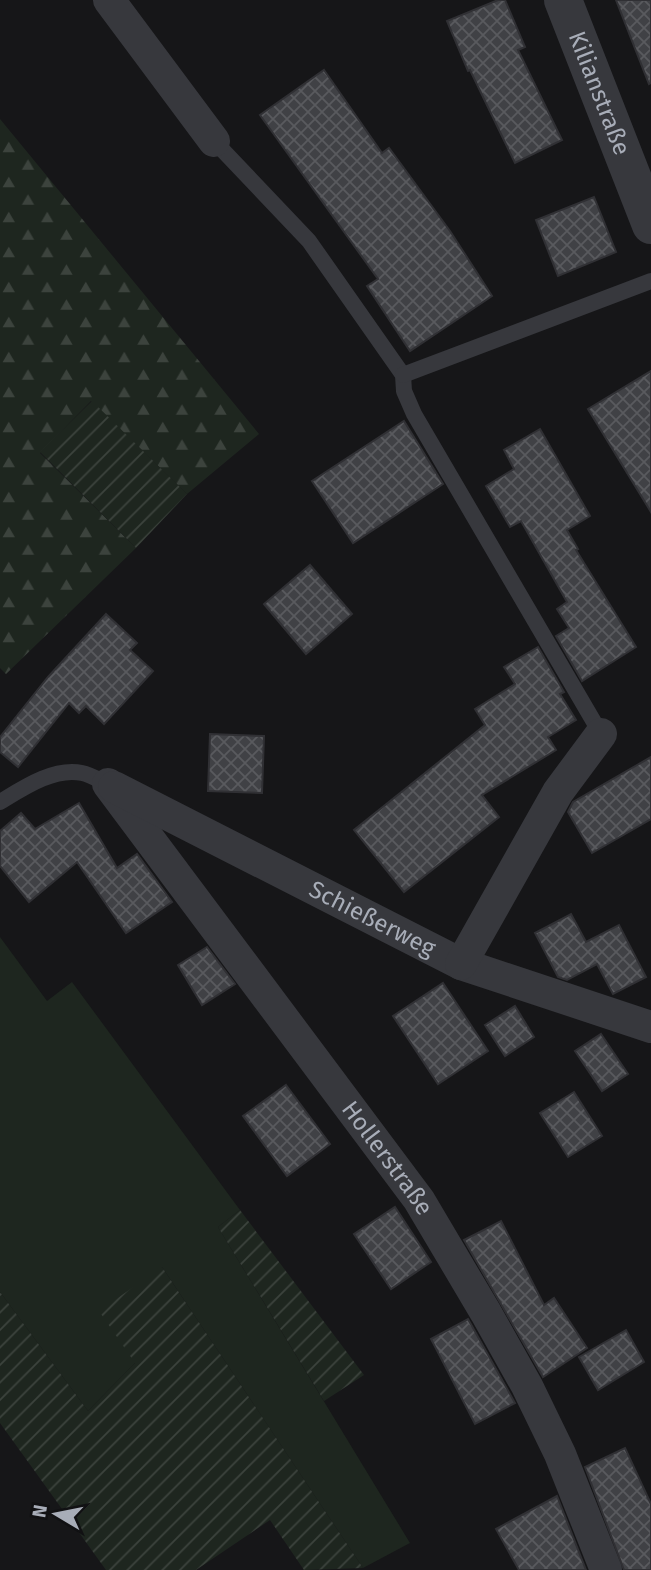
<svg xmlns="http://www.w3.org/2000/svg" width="651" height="1570" font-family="'Fira Sans',sans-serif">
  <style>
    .grass { fill: #1e261f }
    .forest { fill: url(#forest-firs) }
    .garden { fill: url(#garden-furrows) }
    .building { fill: url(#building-cross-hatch); stroke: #303034; stroke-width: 2 }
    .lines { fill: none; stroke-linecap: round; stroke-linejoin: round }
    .service { stroke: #37383d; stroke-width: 16 }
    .minor { stroke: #37383d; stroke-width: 32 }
    .tertiary { stroke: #37383d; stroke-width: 38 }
    .labels { text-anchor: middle; stroke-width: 5; stroke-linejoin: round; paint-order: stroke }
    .street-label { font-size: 24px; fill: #a8adb8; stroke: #111113 }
  </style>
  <defs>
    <pattern id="forest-firs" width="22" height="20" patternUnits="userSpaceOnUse" patternTransform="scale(1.75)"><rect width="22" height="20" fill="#1e261f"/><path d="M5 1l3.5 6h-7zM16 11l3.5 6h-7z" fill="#3c433d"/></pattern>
    <pattern id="garden-furrows" width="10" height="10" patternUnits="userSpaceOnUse" patternTransform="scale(1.75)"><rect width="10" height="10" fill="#1e261f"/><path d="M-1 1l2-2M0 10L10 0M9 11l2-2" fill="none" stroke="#3c433d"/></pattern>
    <pattern id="building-cross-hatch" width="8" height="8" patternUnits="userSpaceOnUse" patternTransform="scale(1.75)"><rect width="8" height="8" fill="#404145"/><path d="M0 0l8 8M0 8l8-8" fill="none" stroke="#595a5e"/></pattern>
  </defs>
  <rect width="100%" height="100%" fill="#161618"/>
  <!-- grass -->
  <path class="grass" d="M0,937L47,1001L72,982L240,1210L218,1227L410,1543L363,1568L162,1267L135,1363L88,1411L0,1292Z"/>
  <!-- forest -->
  <path class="forest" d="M0,119L259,434L187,494L91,401L40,453L136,548L6,674L0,668Z"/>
  <!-- garden -->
  <g class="garden">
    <path d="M92,401L187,494L136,548L40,452Z"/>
    <path d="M240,1210L364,1375L324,1401L218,1227Z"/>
    <path d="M162,1267L363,1568L304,1570L270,1520L196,1570H106L0,1423V1292L88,1411L135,1363L99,1311Z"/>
  </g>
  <!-- building -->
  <g class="building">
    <path d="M498,0H505L525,47L518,50L562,140L515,163L470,70L468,71L447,21Z"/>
    <path d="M616,0H651V83L649,84Z"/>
    <path d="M324,70L382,153L389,148L450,231L492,296L410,351L367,286L378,279L260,115Z"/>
    <path d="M594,197L616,252L558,276L536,220Z"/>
    <path d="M651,371V512L588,409Z"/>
    <path d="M404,421L443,484L353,543L312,481Z"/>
    <path d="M540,429L590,516L567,530L578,549L576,550L636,647L582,681L556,636L569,628L557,609L567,602L521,521L510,527L486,486L514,469L504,450Z"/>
    <path d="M310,565L352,614L306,654L264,604Z"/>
    <path d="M106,614L137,643L130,650L153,671L104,724L86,706L79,713L69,703L18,767L0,752V737L48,677Z"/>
    <path d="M538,647L564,692L560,694L576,720L548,737L556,750L482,795L499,817L404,892L354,830L485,725L475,709L515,684L504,667Z"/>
    <path d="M210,734L264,736L262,793L208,791Z"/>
    <path d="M651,757V819L592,853L568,812L573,802Z"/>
    <path d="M79,803L117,868L137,854L172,902L126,933L77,862L29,902L0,866V831L21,813L35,829Z"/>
    <path d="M571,914L586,942L619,925L646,977L613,994L597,964L567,980L558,977L535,933Z"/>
    <path d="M207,947L235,984L202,1005L178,965Z"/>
    <path d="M443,983L488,1051L438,1084L393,1016Z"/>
    <path d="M515,1006L534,1037L505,1056L485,1025Z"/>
    <path d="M601,1034L628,1074L602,1091L575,1051Z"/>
    <path d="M286,1085L330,1144L287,1176L243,1116Z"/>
    <path d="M574,1092L602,1136L568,1157L540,1113Z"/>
    <path d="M395,1207L431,1262L391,1289L354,1234Z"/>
    <path d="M501,1221L544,1305L554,1298L587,1348L543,1377L464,1240Z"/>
    <path d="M468,1319L515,1403L475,1424L431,1339Z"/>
    <path d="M626,1330L644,1362L598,1390L579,1357Z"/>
    <path d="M625,1448L651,1504V1570H624L585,1467Z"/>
    <path d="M557,1496L586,1570H519L496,1529Z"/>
  </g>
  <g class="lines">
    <!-- service -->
    <g class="service">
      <path d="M214,141L309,241L403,375L404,391L414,414L601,734"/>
      <path d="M403,375L651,281"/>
      <path d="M0,802C23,788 54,767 82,773C91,775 99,780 108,784"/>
    </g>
    <!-- minor -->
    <g class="minor">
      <path d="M109,0L214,141"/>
      <path id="s1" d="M108,784L419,1200L486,1313L527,1386L560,1454L606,1570"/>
      <path id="s2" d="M114,787L461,964L651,1027"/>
      <path d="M461,964L558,792L601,734"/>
    </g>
    <!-- tertiary -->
    <path class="tertiary" id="s3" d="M563,0L651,225"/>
  </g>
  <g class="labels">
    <!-- street labels -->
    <g class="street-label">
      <text dy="8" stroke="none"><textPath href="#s3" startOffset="100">Kilianstraße</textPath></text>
      <text dy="8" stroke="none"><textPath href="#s2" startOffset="290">Schießerweg</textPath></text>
      <text dy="8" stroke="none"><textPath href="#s1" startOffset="467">Hollerstraße</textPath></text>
    </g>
  </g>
  <!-- north arrow -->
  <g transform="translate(56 1514) rotate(280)" stroke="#111113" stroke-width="5" paint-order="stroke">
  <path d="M0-5L12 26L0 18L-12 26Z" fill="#a8adb8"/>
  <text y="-10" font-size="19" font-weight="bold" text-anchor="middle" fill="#a8adb8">N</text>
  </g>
</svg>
